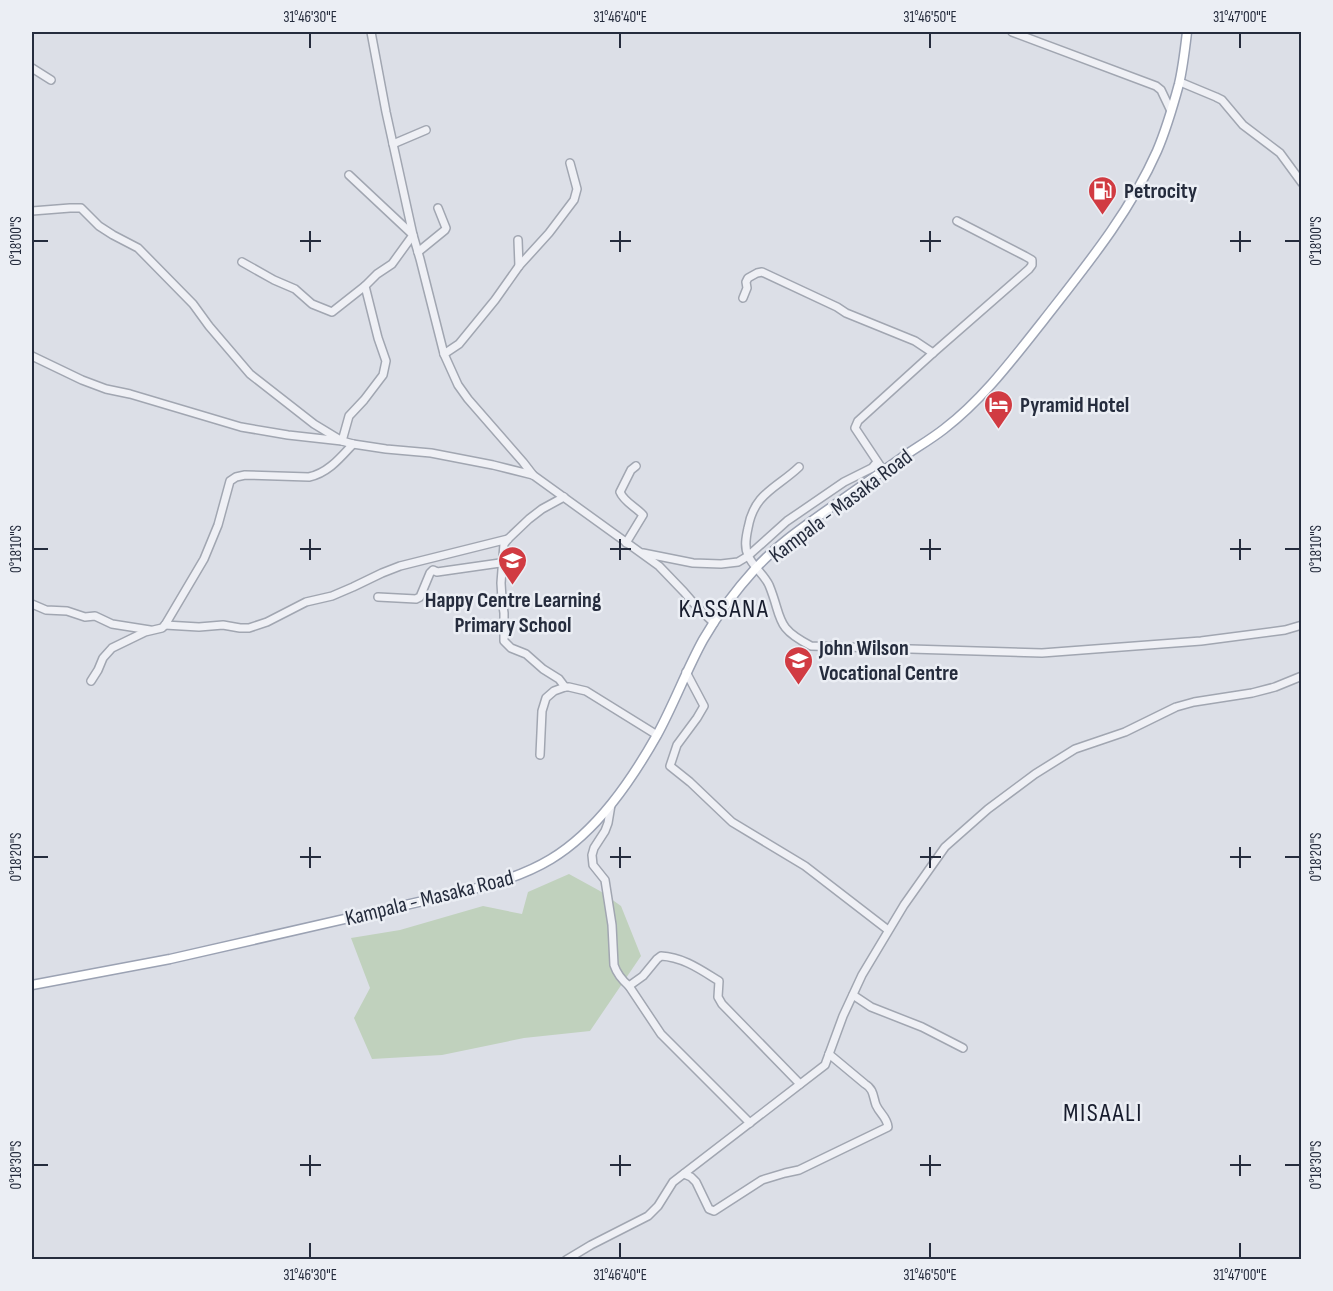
<svg xmlns="http://www.w3.org/2000/svg" width="1333" height="1291" font-family="'Sofia Sans Condensed',sans-serif">
  <style>
    .green { fill: #c0d1bd }
    .lines { fill: none; stroke-linecap: round; stroke-linejoin: round }
    .minor-casing { stroke: #a1a6b1; stroke-width: 10 }
    .major-casing { stroke: #9ba2b3; stroke-width: 11 }
    .minor { stroke: #eff0f5; stroke-width: 7 }
    .major { stroke: #fff; stroke-width: 8 }
    .ticks { fill: none; stroke: #252c3d; stroke-width: 2 }
    .labels { text-anchor: middle; stroke-width: 5; stroke-linejoin: round; paint-order: stroke }
    .poi-label { font-size: 22px; font-weight: bold; fill: #252c3d; stroke: #ebeef4; text-anchor: start }
    .street-label { font-size: 22px; fill: #252c3d; stroke: #ebeef4 }
    .quarter-label { font-size: 26px; letter-spacing: 1.5px; fill: #181d2e; stroke: #ebeef4 }
    .neatline { fill: none; stroke: #252c3d; stroke-width: 2 }
    .ticks-label { font-size: 15px; text-anchor: middle; fill: #252c3d }
  </style>
  <rect width="100%" height="100%" fill="#dcdfe7"/>
  <!-- green -->
  <path class="green" d="M569,874L600,891L621,906L641,956L590,1031L524,1038L442,1055L372,1059L354,1018L370,988L351,938L400,930L483,906L522,914L528,892Z"/>
  <g class="lines">
    <defs>
      <g id="minor">
        <path d="M371,32L386,112L413,235L420,259L444,354L458,385L468,399L523,462L533,475"/>
        <path d="M1012,32L1156,86L1161,90L1171,111"/>
        <path d="M32,68L51,80"/>
        <path d="M1180,82L1216,97L1222,100L1243,125L1280,153L1302,183"/>
        <path d="M393,144L426,130"/>
        <path d="M32,211L70,208H81L99,226L113,235L138,248L193,304L209,326L250,374L314,424L342,441L349,416L364,400L383,375L386,361L378,338L365,286L377,274L392,264L413,235L349,175"/>
        <path d="M518,240L519,266"/>
        <path d="M418,252L445,230L446,228L438,208"/>
        <path d="M242,262L274,280L295,289L312,304L332,312L365,286"/>
        <path d="M743,298L747,288L746,282L748,278L757,273L762,272L837,307L846,313L915,341L933,353"/>
        <path d="M444,354L459,344L495,300L519,266L549,233L574,200L577,189L570,163"/>
        <path d="M32,356L82,380L106,389L130,394L241,427L288,435L342,441L353,444L386,449L431,453L493,465L533,475L659,566L684,592L697,607L714,623"/>
        <path d="M799,467C777,488 754,493 748,528C746,537 744,547 748,555C752,566 764,574 769,585C783,619 774,627 811,646L1042,653L1201,641L1285,630L1302,625"/>
        <path d="M883,470L855,428L858,421L933,353L1029,269L1032,265V260L1025,256L957,221"/>
        <path d="M564,497L542,509L529,519L508,539L504,544L501,583L502,599L504,613V641L511,648L526,654L543,669L559,679L565,687"/>
        <path d="M626,543L643,515C636,507 624,502 620,492L631,470L636,466"/>
        <path d="M643,553L693,563L721,564L738,562L748,556L787,521L844,482L872,468L877,462"/>
        <path d="M378,597L416,599L420,597L430,573L433,570L437,572L500,563L504,560"/>
        <path d="M32,604L46,610L67,611L85,617L95,616L112,624L150,630"/>
        <path d="M165,625L199,627L223,625L240,628H249L267,622L306,602L332,596L353,587L382,573L400,566L508,539"/>
        <path d="M686,672L704,706L697,718L677,745L670,766L690,782L732,822L805,866L888,930"/>
        <path d="M91,681L98,670L103,658L112,648L145,632L162,628L165,625L204,559L218,525L230,481L236,477L245,475L309,477C328,473 340,458 353,444"/>
        <path d="M540,755L542,711L546,698L554,691L565,687H569L586,691L657,735"/>
        <path d="M611,805L608,823L605,831L594,848L592,855L593,865L605,880L612,925L614,965C617,974 622,980 629,986L661,1034L750,1123"/>
        <path d="M629,986L643,976L657,959L661,956C683,957 701,970 719,981L718,997L722,1004L800,1084"/>
        <path d="M853,995L871,1007L922,1027L963,1048"/>
        <path d="M684,1174L691,1177L696,1182L709,1209L714,1211L762,1180L785,1173L799,1170L888,1127C887,1117 880,1114 876,1105C873,1097 874,1089 865,1084L829,1054"/>
        <path d="M566,1260L591,1245L648,1216L658,1206L673,1182L825,1065L843,1016L862,975L904,905L945,847L988,809L1035,774L1075,749L1125,732L1176,707L1194,702L1252,693L1275,687L1302,676"/>
      </g>
      <path id="major" d="M32,985L170,959L458,893C490,885 523,876 551,859C597,831 631,781 657,735C674,704 686,671 703,640C718,614 735,591 755,569C775,547 799,530 823,513C849,495 874,477 900,459C914,449 930,440 944,429C983,399 1012,360 1043,321C1085,267 1129,214 1157,151C1166,130 1173,106 1179,84C1183,67 1185,49 1187,32"/>
    </defs>
    <!-- minor casing -->
    <use href="#minor" class="minor-casing"/>
    <!-- major casing -->
    <use href="#major" class="major-casing"/>
    <!-- minor -->
    <use href="#minor" class="minor"/>
    <!-- major -->
    <use href="#major" class="major"/>
  </g>
  <!-- ticks -->
  <path class="ticks" d="M310,33V48M620,33V48M930,33V48M1240,33V48M310,231V252M620,231V252M930,231V252M1240,231V252M33,241H48M300,241H321M610,241H631M920,241H941M1230,241H1251M1285,241H1300M310,539V560M620,539V560M930,539V560M1240,539V560M33,549H48M300,549H321M610,549H631M920,549H941M1230,549H1251M1285,549H1300M310,847V868M620,847V868M930,847V868M1240,847V868M33,857H48M300,857H321M610,857H631M920,857H941M1230,857H1251M1285,857H1300M310,1155V1176M620,1155V1176M930,1155V1176M1240,1155V1176M33,1165H48M300,1165H321M610,1165H631M920,1165H941M1230,1165H1251M1285,1165H1300M310,1243V1258M620,1243V1258M930,1243V1258M1240,1243V1258"/>
  <!-- icons -->
  <defs>
    <symbol id="fuel-pin" viewBox="-11 -11 22 30"><path d="M0 17L-7.5 6A9.5 9.5 0 1 1 7.5 6Z" fill="#d13b42" stroke="#ebeef4"/><path d="M-5.5-6h7V0h2V4h1.3V-2.5L3-4.5l.8-.8L6-3V5H2.5V1h-1V6h-7ZM-4.2-4.7v3.2H.2V-4.7Z" fill="#fff"/></symbol>
    <symbol id="hotel-pin" viewBox="-11 -11 22 30"><path d="M0 17L-7.5 6A9.5 9.5 0 1 1 7.5 6Z" fill="#d13b42" stroke="#ebeef4"/><path d="M-6-4.5h1.5V1H6V5H4.5V3h-9V5H-6ZM-4 0a1.8 1.8 0 1 1 3.6 0ZM.5 0V-2.5h3Q6-2.5 6 0Z" fill="#fff"/></symbol>
    <symbol id="school-pin" viewBox="-11 -11 22 30"><path d="M0 17L-7.5 6A9.5 9.5 0 1 1 7.5 6Z" fill="#d13b42" stroke="#ebeef4"/><path d="M0-5L7-2L0 1L-7-2ZM-4 1L0 2.5L4 1V4Q0 6-4 4Z" fill="#fff"/></symbol>
  </defs>
  <g fill-rule="evenodd">
    <use href="#fuel-pin" x="1086" y="174" width="33" height="45"/>
    <use href="#hotel-pin" x="982" y="388" width="33" height="45"/>
    <use href="#school-pin" x="496" y="544" width="33" height="45"/>
    <use href="#school-pin" x="782" y="644" width="33" height="45"/>
  </g>
  <g class="labels">
    <!-- poi labels -->
    <g class="poi-label">
      <text x="1124" y="198">Petrocity</text>
      <text x="1020" y="412">Pyramid Hotel</text>
      <text x="513" y="607" text-anchor="middle">Happy Centre Learning<tspan x="513" dy="25">Primary School</tspan></text>
      <text x="819" y="655">John Wilson<tspan x="819" dy="25">Vocational Centre</tspan></text>
    </g>
    <!-- street labels -->
    <g class="street-label">
      <text transform="translate(840 505) rotate(-37)" y="8">Kampala - Masaka Road</text>
      <text transform="translate(429 897) rotate(-14)" y="8">Kampala - Masaka Road</text>
    </g>
    <!-- quarter labels -->
    <g class="quarter-label">
      <text x="724" y="617">KASSANA</text>
      <text x="1103" y="1121">MISAALI</text>
    </g>
  </g>
  <!-- border -->
  <rect width="1333" height="1291" fill="none" stroke="#ebeef4" stroke-width="66"/>
  <rect x="33" y="33" width="1267" height="1225" class="neatline"/>
  <g class="ticks-label">
    <text x="310" y="22">31°46'30"E</text>
    <text x="620" y="22">31°46'40"E</text>
    <text x="930" y="22">31°46'50"E</text>
    <text x="1240" y="22">31°47'00"E</text>
    <text transform="translate(16 241) rotate(-90)" y="5">0°18'00"S</text>
    <text transform="translate(1316 241) rotate(-90)" y="5">0°18'00"S</text>
    <text transform="translate(16 549) rotate(-90)" y="5">0°18'10"S</text>
    <text transform="translate(1316 549) rotate(-90)" y="5">0°18'10"S</text>
    <text transform="translate(16 857) rotate(-90)" y="5">0°18'20"S</text>
    <text transform="translate(1316 857) rotate(-90)" y="5">0°18'20"S</text>
    <text transform="translate(16 1165) rotate(-90)" y="5">0°18'30"S</text>
    <text transform="translate(1316 1165) rotate(-90)" y="5">0°18'30"S</text>
    <text x="310" y="1280">31°46'30"E</text>
    <text x="620" y="1280">31°46'40"E</text>
    <text x="930" y="1280">31°46'50"E</text>
    <text x="1240" y="1280">31°47'00"E</text>
  </g>
</svg>
